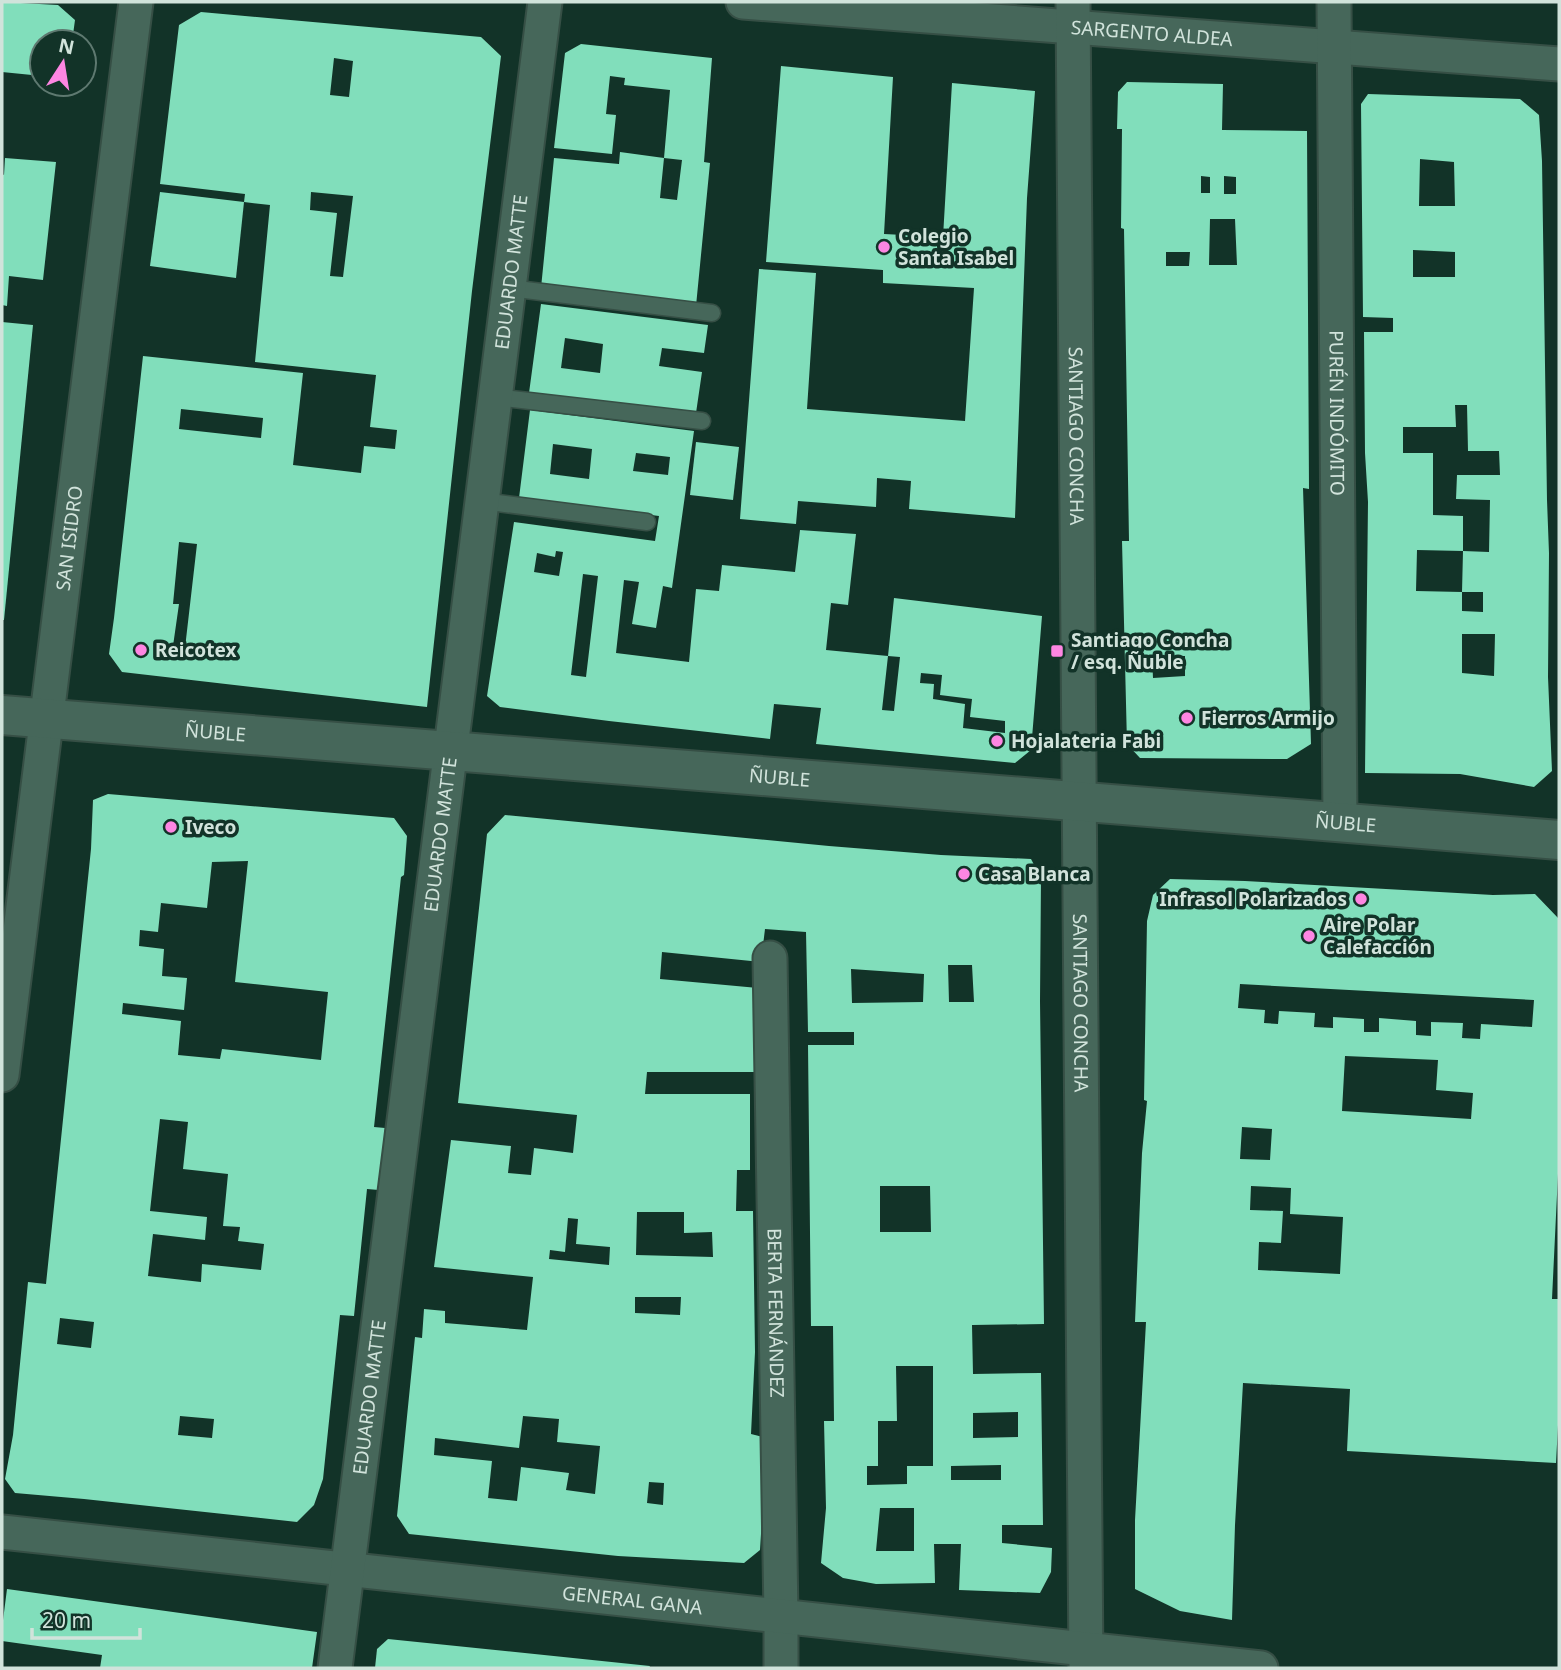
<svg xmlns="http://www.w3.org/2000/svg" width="1561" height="1670" font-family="'Noto Sans',sans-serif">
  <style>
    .building { fill: #81debb; fill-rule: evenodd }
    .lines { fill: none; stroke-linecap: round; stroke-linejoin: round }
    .service-casing { stroke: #364f45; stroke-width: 19 }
    .minor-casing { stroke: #364f45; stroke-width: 37 }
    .secondary-casing { stroke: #364f45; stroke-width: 42 }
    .service { stroke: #46675a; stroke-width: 16 }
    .minor { stroke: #46675a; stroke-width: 33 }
    .secondary { stroke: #46675a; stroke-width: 38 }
    .poi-dot { fill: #fd86e2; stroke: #123328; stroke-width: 2.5 }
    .labels { text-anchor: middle; stroke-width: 7; stroke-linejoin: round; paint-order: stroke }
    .street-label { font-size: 19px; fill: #d1e3db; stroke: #123328 }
    .poi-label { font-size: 19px; font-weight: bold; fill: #d1e3db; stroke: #123328; text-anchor: start }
  </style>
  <rect width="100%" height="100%" fill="#123328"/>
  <!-- building -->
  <g class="building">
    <path d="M2,2L58,5L75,20L72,42H42V76L2,72Z"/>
    <path d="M201,12L481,37L501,56L472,291L427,707L122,672L109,654L114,618L143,356L303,373L293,465L361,473L364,446L395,449L397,430L370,427L376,375L255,362L270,205L244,202L245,194L160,184L179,25ZM334,58L353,61L349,97L330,95ZM311,192L353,196L343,277L330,276L337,213L310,210ZM181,409L263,418L261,438L179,429ZM179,542L197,544L185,648L173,646L179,604H173Z"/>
    <path d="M581,44L712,58L704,162L710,163L696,306L541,288L554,158L619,164L620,152L664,158L670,90L624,85L625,78L610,76L606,114L616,115L612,154L554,148L565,53ZM664,158L682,160L677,200L660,198Z"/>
    <path d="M781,66L893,77L884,234L943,237L952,83L1035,91L1027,198L1015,518L909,509L911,481L877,478L876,507L798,501L796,524L740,519L759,269L816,273L807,409L965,421L974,288L883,283V270L766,262Z"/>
    <path d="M1127,82L1223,84L1222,130L1307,131L1309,489L1303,488L1311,744L1287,759L1140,758L1127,744L1122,541H1129L1124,229L1121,228L1122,129H1117L1118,92ZM1201,176L1210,177V193H1201ZM1224,176L1236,177V194H1224ZM1210,219H1235L1237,265H1209ZM1166,252H1190L1189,266H1166ZM1152,656H1185V676L1153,678Z"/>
    <path d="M1368,94L1520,99L1539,115L1542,161L1547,500L1549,553L1548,677L1552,771L1534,787L1460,774L1365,773L1368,502L1365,453L1364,332H1393V318L1363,317L1361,104ZM1420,159L1454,162L1455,206H1419ZM1413,250L1455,252V277H1413ZM1455,405H1467L1468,451H1499L1500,475H1457L1456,499L1490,500L1489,552L1463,551L1462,592H1483V612L1462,611V592L1416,591L1417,550L1463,551V516L1433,515V453H1403V427H1456ZM1462,634H1495L1494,676L1462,673Z"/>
    <path d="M5,158L56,162L43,280L9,276L7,306L2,305V174L4,175Z"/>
    <path d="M160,192L244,202L236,278L150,266Z"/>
    <path d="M541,304L708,325L704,353L662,348L659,366L702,372L696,413L529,393ZM565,338L603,344L600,373L561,368Z"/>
    <path d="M2,322L33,325L4,620H2Z"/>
    <path d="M530,410L694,431L672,588L663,586L656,628L632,624L639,582L624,580L616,653L689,662L696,589L719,591L722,565L795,572L800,530L856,534L848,605L831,603L826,650L888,656L882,710L894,711L900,657L888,656L894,598L1042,616L1031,750L1015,763L816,744L821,708L774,704L770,739L609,721L500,707L487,696L514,522L655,541L659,516L519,498ZM553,444L592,449L589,479L550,474ZM636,453L670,457L668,475L633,471ZM556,551L563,552L559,576L534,572L537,553L555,557ZM583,574L598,576L586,677L571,675ZM921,673L942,675L940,695L972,699L970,717L1005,721V733L963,728L965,704L933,699L934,684L920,683Z"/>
    <path d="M696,442L739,447L733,500L690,495Z"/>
    <path d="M108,794L394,818L407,836L404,875L401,877L374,1127L385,1128L379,1190L367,1189L354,1316L340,1315L323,1479L314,1505L297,1522L84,1499L15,1493L5,1479L13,1435L28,1282L46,1284L91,849L93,800ZM248,861L235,982L328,992L321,1060L222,1049L220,1059L178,1055L181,1021L122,1014L123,1003L184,1010L187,978L162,976L164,949L139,946L140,930L158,932L161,903L207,908L212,862ZM160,1119L188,1122L183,1169L228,1174L223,1226L240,1227L238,1241L264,1244L261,1270L202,1264L201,1282L148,1276L153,1234L205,1240L207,1217L150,1211ZM60,1318L94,1322L91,1348L57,1344ZM180,1416L214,1419L212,1438L178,1435Z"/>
    <path d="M505,815L829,846L941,855L1031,859L1041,878L1040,1001L1044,1324L972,1325L973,1374L1041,1373L1043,1525H1002V1543L1052,1548L1051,1572L1040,1593L959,1590L961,1544H934L935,1583L876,1584L843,1578L821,1563L826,1508L824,1421H834L833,1326H811L808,1045H854V1032H808L806,932L765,929L761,962L662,952L660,979L758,988L754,1030L755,1072H647L645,1094H750V1170H737L736,1211H753L755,1352L751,1434L767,1438L760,1550L744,1563L618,1556L409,1534L397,1516L415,1337L422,1338L424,1309L445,1311V1323L527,1330L533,1277L434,1267L451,1140L511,1146L508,1173L531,1175L534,1148L573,1153L577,1115L458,1103L487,834ZM948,965H972L974,1002H949ZM851,969L924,974L923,1002L852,1003ZM880,1186H930L931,1232H880ZM637,1212H684V1233L712,1232L713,1257L636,1255ZM568,1218L578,1219L576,1244L610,1247L609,1265L549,1259L550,1250L565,1252ZM635,1297H681L680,1315L635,1313ZM896,1366H933V1466H907V1484L867,1485V1466H878V1421H897ZM1018,1412V1437L973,1438V1413ZM523,1416L559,1419L557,1442L600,1446L595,1494L566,1490L569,1473L521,1467L517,1501L488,1498L492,1461L434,1455L435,1438L519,1448ZM1001,1465V1480H951V1466ZM649,1482L664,1483L663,1505L647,1503ZM880,1508H914V1551H876Z"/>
    <path d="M1170,879L1245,881L1493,895L1535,894L1559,919V1153L1552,1299H1559V1406L1556,1463L1347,1451L1350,1389L1243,1383L1235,1525L1232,1620L1180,1611L1135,1589V1520L1146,1322H1135L1142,1153L1147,1101L1144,1100L1147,921L1153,895ZM1240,984L1534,1000L1532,1027L1481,1024L1480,1039L1462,1038L1463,1023L1431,1022V1036L1416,1035V1021L1379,1018V1032H1364V1019L1333,1017V1028L1314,1027L1315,1013L1279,1011L1278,1024L1264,1023L1265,1010L1238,1008ZM1345,1056L1438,1060L1436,1090L1473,1093L1471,1119L1342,1111ZM1242,1127L1272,1129L1270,1160L1240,1159ZM1251,1186L1291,1188L1290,1214L1343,1217L1340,1274L1258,1270L1259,1242L1281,1243L1283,1211L1250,1210Z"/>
    <path d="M7,1589L317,1632L312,1668H100L102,1655L2,1641V1628Z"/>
    <path d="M388,1639L650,1666L649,1668H375L377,1649Z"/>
  </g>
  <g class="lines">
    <defs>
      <g id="service">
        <path d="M509,288L712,313"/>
        <path d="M495,397L702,421"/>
        <path d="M482,501L647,522"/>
      </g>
      <g id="minor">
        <path id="s1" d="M743,2L1559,64"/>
        <path id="s2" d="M1073,2L1086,1668"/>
        <path id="s3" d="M1334,2L1340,823"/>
        <path id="s4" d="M770,958L781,1616V1668"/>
        <path id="s5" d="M2,1075L136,2"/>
        <path id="s6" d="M2,1532L1261,1668"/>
        <path id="s7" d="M335,1668L545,2"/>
      </g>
      <g id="secondary">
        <path id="s8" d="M2,715L1559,840"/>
      </g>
    </defs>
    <!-- service casing -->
    <use href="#service" class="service-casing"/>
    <!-- minor casing -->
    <use href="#minor" class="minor-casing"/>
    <!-- secondary casing -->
    <use href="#secondary" class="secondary-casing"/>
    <!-- service -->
    <use href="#service" class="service"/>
    <!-- minor -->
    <use href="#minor" class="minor"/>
    <!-- secondary -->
    <use href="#secondary" class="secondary"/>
  </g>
  <!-- markers -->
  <g class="poi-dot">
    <circle cx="884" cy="247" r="7"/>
    <circle cx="141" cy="650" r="7"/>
    <rect x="1050" y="644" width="14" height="14" rx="3.5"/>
    <circle cx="1187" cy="718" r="7"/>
    <circle cx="997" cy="741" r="7"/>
    <circle cx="171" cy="827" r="7"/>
    <circle cx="964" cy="874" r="7"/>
    <circle cx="1361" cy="899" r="7"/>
    <circle cx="1309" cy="936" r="7"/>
  </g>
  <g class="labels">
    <!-- street labels -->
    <g class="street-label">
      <text dy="7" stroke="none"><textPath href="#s1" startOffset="410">SARGENTO ALDEA</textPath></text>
      <text dy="7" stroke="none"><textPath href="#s7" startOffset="1407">EDUARDO MATTE</textPath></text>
      <text dy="7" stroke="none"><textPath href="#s3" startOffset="411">PURÉN INDÓMITO</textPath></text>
      <text dy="7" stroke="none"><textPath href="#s2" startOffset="434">SANTIAGO CONCHA</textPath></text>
      <text dy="7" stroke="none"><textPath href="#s5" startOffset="541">SAN ISIDRO</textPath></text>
      <text dy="7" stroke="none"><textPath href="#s8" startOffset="214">ÑUBLE</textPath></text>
      <text dy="7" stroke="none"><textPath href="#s8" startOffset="780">ÑUBLE</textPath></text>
      <text dy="7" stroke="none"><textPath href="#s8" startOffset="1348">ÑUBLE</textPath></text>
      <text dy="7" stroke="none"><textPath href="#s7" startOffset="840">EDUARDO MATTE</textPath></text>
      <text dy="7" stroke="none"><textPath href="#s2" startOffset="1001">SANTIAGO CONCHA</textPath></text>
      <text dy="7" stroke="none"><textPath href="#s4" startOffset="355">BERTA FERNÁNDEZ</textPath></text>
      <text dy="7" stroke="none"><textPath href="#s7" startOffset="273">EDUARDO MATTE</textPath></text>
      <text dy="7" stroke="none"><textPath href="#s6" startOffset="634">GENERAL GANA</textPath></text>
    </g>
    <!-- poi labels -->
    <g class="poi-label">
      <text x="898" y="243">Colegio<tspan x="898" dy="22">Santa Isabel</tspan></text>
      <text x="1071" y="647">Santiago Concha<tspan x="1071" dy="22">/ esq. Ñuble</tspan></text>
      <text x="155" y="657">Reicotex</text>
      <text x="1201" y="725">Fierros Armijo</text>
      <text x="1011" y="748">Hojalateria Fabi</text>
      <text x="185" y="834">Iveco</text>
      <text x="978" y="881">Casa Blanca</text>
      <text x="1347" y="906" text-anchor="end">Infrasol Polarizados</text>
      <text x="1323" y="932">Aire Polar<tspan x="1323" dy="22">Calefacción</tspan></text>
    </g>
  </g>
  <!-- border -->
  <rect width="1561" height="1670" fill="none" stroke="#d1e3db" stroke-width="7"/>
  <!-- north arrow -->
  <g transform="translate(63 63) rotate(12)"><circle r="33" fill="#123328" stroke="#5e7970" stroke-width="2"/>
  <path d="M0-5L12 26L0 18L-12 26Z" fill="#fd86e2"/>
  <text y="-10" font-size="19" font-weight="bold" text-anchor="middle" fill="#d1e3db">N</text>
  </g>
  <!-- scale -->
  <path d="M32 1628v10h108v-10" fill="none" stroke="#d1e3db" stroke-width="3.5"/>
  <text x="42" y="1628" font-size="21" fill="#d1e3db" stroke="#123328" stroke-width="5" paint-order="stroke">20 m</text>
</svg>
